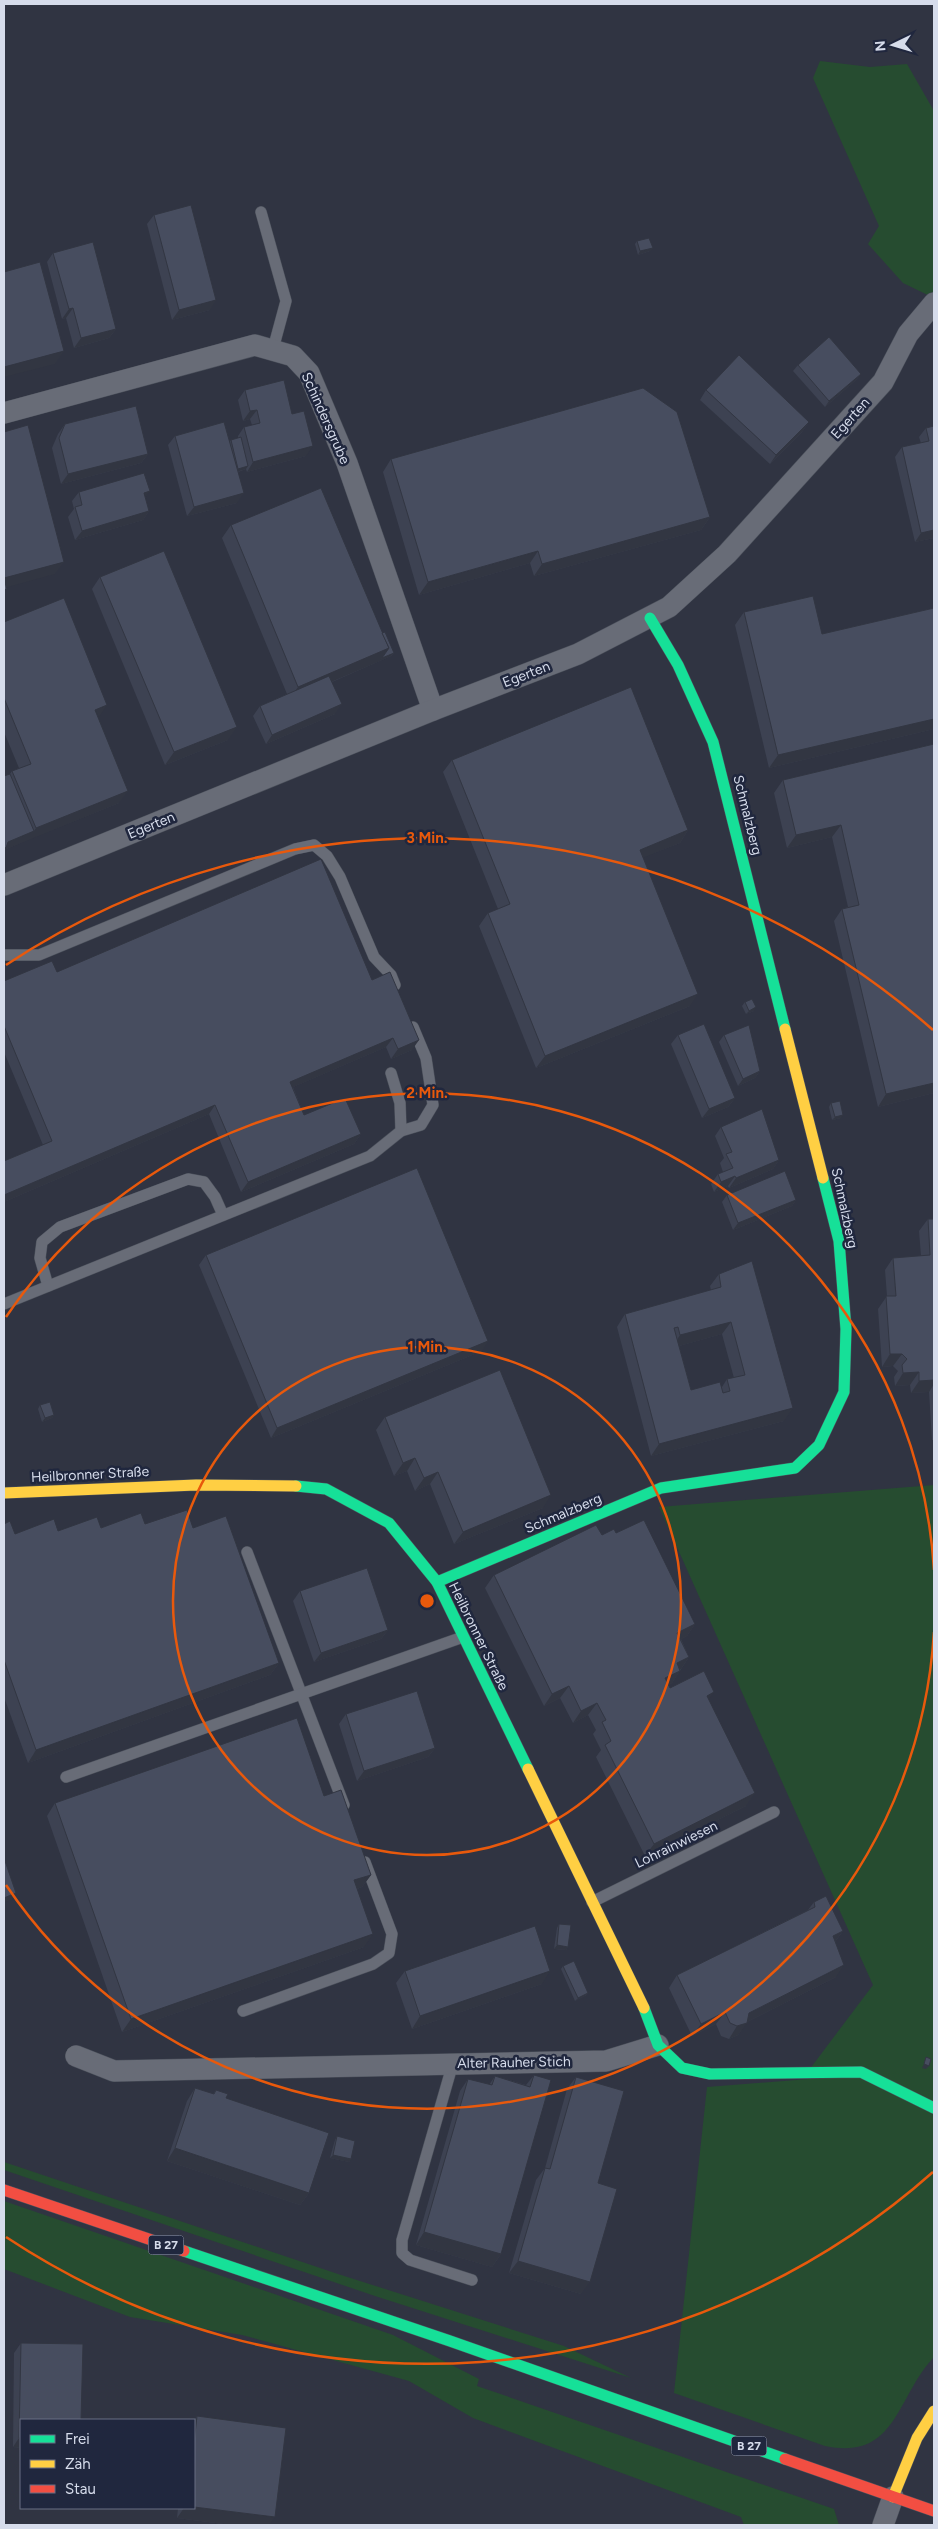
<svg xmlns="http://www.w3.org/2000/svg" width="938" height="2529" font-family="Figtree,sans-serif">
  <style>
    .green { fill: #264c30 }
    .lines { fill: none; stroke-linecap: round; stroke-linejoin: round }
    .lane-casing { stroke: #4b505b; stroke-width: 12 }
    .street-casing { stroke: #4b505b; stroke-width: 22 }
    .fast-casing { stroke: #4b505b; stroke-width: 12 }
    .slow-casing { stroke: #4b505b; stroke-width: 12 }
    .jam-casing { stroke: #4b505b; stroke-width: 12 }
    .lane { stroke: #686c77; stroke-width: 11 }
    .street { stroke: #686c77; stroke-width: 21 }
    .fast { stroke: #16e098; stroke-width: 11 }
    .slow { stroke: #ffcf43; stroke-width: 11 }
    .jam { stroke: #f24e42; stroke-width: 11 }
    .wall { fill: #3d4252; fill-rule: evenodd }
    .shaded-wall { fill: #323642 }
    .building { fill: #474d5f; stroke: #323642; fill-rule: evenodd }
    .ring { fill: none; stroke: #e8590c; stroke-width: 2.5 }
    .labels { text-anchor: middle; stroke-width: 5; stroke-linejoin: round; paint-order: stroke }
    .shield { fill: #20273e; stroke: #9fa6b7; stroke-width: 1 }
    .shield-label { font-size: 12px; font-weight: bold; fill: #d6dceb }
    .street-label { font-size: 14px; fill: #d6dceb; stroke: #20273e }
    .centre { fill: #e8590c; stroke: #20273e; stroke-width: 2.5 }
    .ring-label { font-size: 15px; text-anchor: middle; font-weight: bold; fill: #e8590c; stroke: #20273e; stroke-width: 5; stroke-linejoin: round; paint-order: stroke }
  </style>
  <rect width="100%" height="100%" fill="#303442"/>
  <!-- green -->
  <g class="green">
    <path d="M820,61L870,67L907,64L934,111V298L903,283L868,244L879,226L813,78Z"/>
    <path d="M934,1485V2105L809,2070L873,1985L659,1507Z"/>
    <path d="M859,2075L934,2112V2357C896,2397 897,2461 825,2446L674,2393L707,2087Z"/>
    <path d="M4,2162L338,2274L564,2346L631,2378L375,2296L4,2170Z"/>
    <path d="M4,2201L393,2335L479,2379L477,2386L834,2509L839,2525H744L741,2517L473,2418L409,2381L242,2335L130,2317L4,2269Z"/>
  </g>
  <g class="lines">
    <defs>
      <g id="lane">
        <path d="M261,212L286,301L273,349"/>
        <path d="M4,955H39L295,849L314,845L327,856L340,877L374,957L391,975L395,985"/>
        <path d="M401,1131L421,1125L433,1105L426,1058L413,1027"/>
        <path d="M48,1286L40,1258L42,1242L60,1227L188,1179L204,1182L215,1197L223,1215"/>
        <path d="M4,1304L370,1156L401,1131L400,1103L391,1073"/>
        <path d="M247,1552L344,1805"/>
        <path d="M66,1777L463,1637"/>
        <path d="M592,1902L774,1812"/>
        <path d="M243,2011L373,1964L389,1953L392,1934L365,1862"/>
        <path d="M453,2063L402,2240V2253L410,2260L472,2280"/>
      </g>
      <g id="street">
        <path d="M4,413L255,345L293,356L309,373L347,463L433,710"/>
        <path d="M4,885L433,710L578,654L669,607L727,554L883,382L908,334L934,303"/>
        <path d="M76,2056L114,2071L606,2061L658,2045"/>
        <path d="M883,2525L893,2497"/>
      </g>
      <g id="fast">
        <path d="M650,618L678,665L713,742L785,1029"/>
        <path d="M296,1486L326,1489L389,1523L437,1582L528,1769"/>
        <path d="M437,1582L661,1488L795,1468L819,1445L844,1392L846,1329L839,1241L823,1178"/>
        <path d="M644,2008L658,2045L682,2068L710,2074L861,2072L934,2108"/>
        <path d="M184,2251L450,2341L785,2459"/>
      </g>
      <g id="slow">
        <path d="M785,1029L823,1178"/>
        <path d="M4,1493L196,1485L296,1486"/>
        <path d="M528,1769L644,2008"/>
        <path d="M893,2497L917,2438L934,2411"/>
      </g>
      <g id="jam">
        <path d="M4,2190L184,2251"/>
        <path d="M785,2459L934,2511"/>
      </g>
    </defs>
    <!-- lane casing -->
    <use href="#lane" class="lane-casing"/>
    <!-- street casing -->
    <use href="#street" class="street-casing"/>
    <!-- fast casing -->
    <use href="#fast" class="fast-casing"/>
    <!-- slow casing -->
    <use href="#slow" class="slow-casing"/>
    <!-- jam casing -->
    <use href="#jam" class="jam-casing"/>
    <!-- lane -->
    <use href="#lane" class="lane"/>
    <!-- street -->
    <use href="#street" class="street"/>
    <!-- fast -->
    <use href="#fast" class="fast"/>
    <!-- slow -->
    <use href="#slow" class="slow"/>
    <!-- jam -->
    <use href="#jam" class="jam"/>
  </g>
  <!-- wall -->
  <g class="wall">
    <path d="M154,215L210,310L172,320L147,224Z"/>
    <path d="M637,241L650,251L638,255L635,244Z"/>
    <path d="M53,253L116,329L109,338L74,348L66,318L62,319L47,262Z"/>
    <path d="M798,365L861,374L856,380L825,407L793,371Z"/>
    <path d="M245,390L292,414L306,456L247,472L246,469L238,472L237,503L187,516L168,445L175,436L230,441L231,440L238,438V436L244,427L252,425L250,419L243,421L238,400Z"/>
    <path d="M706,390L809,422L802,432L770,464L700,400Z"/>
    <path d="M65,424L148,454L141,463L61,484L52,448L58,434Z"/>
    <path d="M934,426V538L915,542L895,457L902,447L921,443L919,437L926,428Z"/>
    <path d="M391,459L710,517L701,530L534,576L530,563L419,595L383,472Z"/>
    <path d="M79,492L145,497L149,511L143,520L75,540L68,517L74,509L72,501Z"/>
    <path d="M231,525L382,633L394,653L391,656L332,682L335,714L266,744L253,716L260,706L287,694L222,538Z"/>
    <path d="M100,577L228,740L165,765L92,589Z"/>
    <path d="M934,608V729L769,768L735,625L744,612L822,634Z"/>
    <path d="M4,622L98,718L119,803L27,840L4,850V851V776L10,774L12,771L19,768L4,732Z"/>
    <path d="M934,744V1093L878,1107L834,921L842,909L848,907L832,837L787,848L774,793L783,780Z"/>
    <path d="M452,760L688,830L680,843L643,857L690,1006L536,1068L479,926L488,913L498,909L443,772Z"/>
    <path d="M57,972L372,980L412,1050L391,1059L386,1047L293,1087L304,1115L361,1134L354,1144L241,1192L209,1114L4,1202V1161L43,1145L4,1052V981Z"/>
    <path d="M745,1002L754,1011L746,1014L742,1006Z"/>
    <path d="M678,1035L735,1098L728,1107L702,1118L671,1044Z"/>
    <path d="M724,1035L760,1071L755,1078L738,1086L719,1042Z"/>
    <path d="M831,1103L841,1118L832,1120L829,1107Z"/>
    <path d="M721,1127L779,1160L773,1169L729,1188L728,1186L714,1192L711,1184L718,1174L723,1172L720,1163L724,1158L715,1136Z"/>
    <path d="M727,1195L796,1200L792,1206L733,1230L722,1202Z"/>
    <path d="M928,1219H934V1440H932L929,1392L911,1393L910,1385L895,1386L894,1377L898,1371L893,1366L882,1367L878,1309L887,1296L885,1270L893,1258L921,1256L919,1231Z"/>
    <path d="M206,1255L482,1351L271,1438L199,1265Z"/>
    <path d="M719,1274L784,1421L651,1456L617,1327L625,1314L711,1290L710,1286ZM722,1334L734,1378L727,1379L722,1387L691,1390L679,1346Z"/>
    <path d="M40,1405L54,1415L52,1418L42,1422L38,1409Z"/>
    <path d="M385,1417L543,1508L454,1544L430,1484L415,1491L407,1471L394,1476L376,1430Z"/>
    <path d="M4,1524L15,1534L145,1524L193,1528L279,1663L270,1675L28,1763L4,1697Z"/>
    <path d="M616,1533L695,1624L687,1636L681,1639L689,1657L672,1683L668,1685L670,1688L709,1700L746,1806L645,1856L596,1757L601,1750L593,1734L596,1730L588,1715L573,1723L560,1698L544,1706L485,1588L494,1575Z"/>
    <path d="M300,1591L388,1630L381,1639L314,1662L293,1601Z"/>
    <path d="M346,1714L435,1748L428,1757L357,1781L339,1724Z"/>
    <path d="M324,1796L371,1875L362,1887L357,1889L364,1947L122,2032L47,1816L55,1803Z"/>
    <path d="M814,1902L843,1931L835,1942L836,1977L747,2022L738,2035L729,2039L721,2036L716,2024L692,2036L669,1988L677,1975L808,1910Z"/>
    <path d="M559,1924L568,1947L566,1950L554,1949L557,1928Z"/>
    <path d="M563,1966L588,1993L585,1996L575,2001L561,1969Z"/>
    <path d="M405,1971L542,1984L412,2029L396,1983Z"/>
    <path d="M534,2075L501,2254L492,2267L416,2245L460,2091L468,2079L489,2085L495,2076L526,2085Z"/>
    <path d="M576,2077L598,2183L581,2294L509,2273L536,2180L545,2168L567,2089Z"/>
    <path d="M195,2088L213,2094L216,2090L226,2098L309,2193L300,2205L167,2161L187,2101Z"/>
    <path d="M337,2136L351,2159L349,2162L330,2158L335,2140Z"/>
    <path d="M21,2343V2448L13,2447L14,2353Z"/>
    <path d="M197,2416L269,2525H231L177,2518L178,2508H194V2421Z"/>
  </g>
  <!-- shaded-wall -->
  <g class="shaded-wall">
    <path d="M653,248L650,251L638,255L640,251Z"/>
    <path d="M216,300L210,310L172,320L179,310Z"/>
    <path d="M73,308L66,318L62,319L69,309Z"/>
    <path d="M116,329L109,338L74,348L81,338Z"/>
    <path d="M64,351L55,364L4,377V367Z"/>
    <path d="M861,374L856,380L825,407L829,401Z"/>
    <path d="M257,410L250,419L243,421L250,411Z"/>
    <path d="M809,422L802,432L770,464L776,455Z"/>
    <path d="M313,446L306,456L247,472L253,462Z"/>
    <path d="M148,454L141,463L61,484L68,474Z"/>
    <path d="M248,466L246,469L236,472L238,469Z"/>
    <path d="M150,491L143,500L144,493Z"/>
    <path d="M244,493L237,503L187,516L194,507Z"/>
    <path d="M149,511L143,520L75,540L82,531Z"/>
    <path d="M710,517L701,530L534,576L542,564Z"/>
    <path d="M934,530V538L915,542L921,533Z"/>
    <path d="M538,551L530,563L419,595L428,582Z"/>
    <path d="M64,562L55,574L4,588V578Z"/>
    <path d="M389,648L380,661L289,700L298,687Z"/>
    <path d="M394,653L391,656L380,661L382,658Z"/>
    <path d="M342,704L335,714L266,744L272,735Z"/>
    <path d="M107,705L99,717L95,710Z"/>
    <path d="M934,719V729L769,768L778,755Z"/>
    <path d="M237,727L228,740L165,765L174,752Z"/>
    <path d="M128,791L119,803L4,850L8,842L34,831L36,828Z"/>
    <path d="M841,825L832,837L787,848L796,835Z"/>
    <path d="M688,830L680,843L632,862L640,850Z"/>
    <path d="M698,994L690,1006L536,1068L545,1056Z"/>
    <path d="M756,1007L754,1011L746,1014L749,1011Z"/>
    <path d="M393,1038L386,1047L284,1091L290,1082Z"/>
    <path d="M419,1040L412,1050L391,1059L398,1049Z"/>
    <path d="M760,1071L755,1078L738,1086L743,1079Z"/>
    <path d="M934,1083V1093L878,1107L886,1094Z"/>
    <path d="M735,1098L728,1107L702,1118L709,1109Z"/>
    <path d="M215,1105L209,1114L4,1202V1195Z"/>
    <path d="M843,1115L841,1118L832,1120L835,1117Z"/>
    <path d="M361,1134L354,1144L241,1192L248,1182Z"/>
    <path d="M779,1160L773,1169L729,1188L736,1178Z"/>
    <path d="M735,1176L728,1186L714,1192L721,1182Z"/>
    <path d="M796,1200L792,1206L733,1230L738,1223Z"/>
    <path d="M731,1322L722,1334L672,1348L680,1335Z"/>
    <path d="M488,1341L482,1351L271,1438L277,1428Z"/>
    <path d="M890,1354H902L893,1366L882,1367Z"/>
    <path d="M919,1372L910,1385L895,1386L903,1373Z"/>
    <path d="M934,1380V1384L929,1392L911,1393L919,1381Z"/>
    <path d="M793,1408L784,1421L651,1456L659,1444Z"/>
    <path d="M54,1415L52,1418L42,1422L45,1418Z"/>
    <path d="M415,1458L407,1471L394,1476L403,1463Z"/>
    <path d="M438,1472L430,1484L415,1491L424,1478Z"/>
    <path d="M551,1495L543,1508L454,1544L463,1532Z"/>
    <path d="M695,1624L687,1636L669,1645L677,1633Z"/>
    <path d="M388,1630L381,1639L314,1662L321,1653Z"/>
    <path d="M689,1657L681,1669L668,1676L677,1663Z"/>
    <path d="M279,1663L270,1675L28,1763L36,1750Z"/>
    <path d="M680,1671L672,1683L656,1691L665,1678Z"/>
    <path d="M569,1686L560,1698L544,1706L552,1694Z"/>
    <path d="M714,1692L705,1704L707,1696Z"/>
    <path d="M597,1703L588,1715L573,1723L581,1711Z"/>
    <path d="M435,1748L428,1757L357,1781L364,1771Z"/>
    <path d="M755,1793L746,1806L645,1856L654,1844Z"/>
    <path d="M371,1875L362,1887L345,1893L354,1880Z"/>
    <path d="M16,1893L12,1900L4,1902V1898Z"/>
    <path d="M843,1931L834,1943L833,1936Z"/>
    <path d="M373,1934L364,1947L122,2032L131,2019Z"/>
    <path d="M557,1945L568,1947L566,1950L554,1949Z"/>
    <path d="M844,1965L836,1977L743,2024L747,2023L738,2035L729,2039L737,2026L749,2013Z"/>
    <path d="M550,1971L542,1984L412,2029L420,2016Z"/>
    <path d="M588,1993L585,1996L575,2001L578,1998Z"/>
    <path d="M725,2012L716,2024L692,2036L701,2024Z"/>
    <path d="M924,2064L929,2066L926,2069L922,2068Z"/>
    <path d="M175,2148L309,2193L300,2205L167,2161Z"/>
    <path d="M333,2155L351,2159L349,2162L330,2158Z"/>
    <path d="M424,2232L501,2254L492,2267L416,2245Z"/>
    <path d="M518,2261L590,2282L581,2294L509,2273Z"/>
    <path d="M19,2438H21V2448L13,2447Z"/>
    <path d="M194,2507L275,2517L269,2525H231L177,2518L184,2508H194Z"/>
  </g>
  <!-- building -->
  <g class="building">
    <path d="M191,205L216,300L179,310L154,215Z"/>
    <path d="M649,238L653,248L640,251L637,241Z"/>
    <path d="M93,242L116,329L81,338L73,308L69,309L53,253Z"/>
    <path d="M40,262L64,351L4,367V272Z"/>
    <path d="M829,337L861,374L829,401L798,365Z"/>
    <path d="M739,355L809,422L776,455L706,390Z"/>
    <path d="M284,380L292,414L304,411L313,446L253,462L244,427L260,423L257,410L250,411L245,390Z"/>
    <path d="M643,388L677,412L710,517L542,564L538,551L428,582L391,459Z"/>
    <path d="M136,406L148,454L68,474L59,438L65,424Z"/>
    <path d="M224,422L244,493L194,507L175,436Z"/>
    <path d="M28,425L64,562L4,578V432Z"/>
    <path d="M934,426V530L921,533L902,447L929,441L926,428Z"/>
    <path d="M241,437L248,466L238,469L231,440Z"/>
    <path d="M144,473L150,491L144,493L149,511L82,531L75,507L82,505L79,492Z"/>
    <path d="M321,488L389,648L298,687L231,525Z"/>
    <path d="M164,551L237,727L174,752L100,577Z"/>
    <path d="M4,579L7,589L4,590Z"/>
    <path d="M813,596L822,634L934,608V719L778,755L744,612Z"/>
    <path d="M64,598L107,705L95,710L128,791L36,828L12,771L31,764L4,698V622Z"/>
    <path d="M385,632L394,653L382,658L389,648L382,633Z"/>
    <path d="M329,676L342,704L272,735L260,706Z"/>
    <path d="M631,687L688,830L640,850L698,994L545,1056L488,913L510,904L452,760Z"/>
    <path d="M934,744V1083L886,1094L842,909L859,905L841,825L796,835L783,780Z"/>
    <path d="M10,774L34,831L8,842L6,848L4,847V776Z"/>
    <path d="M321,859L372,980L390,972L419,1040L398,1049L393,1038L290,1082L304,1115L345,1098L361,1134L248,1182L215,1105L4,1195V1161L52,1141L4,1026V981L52,961L57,972Z"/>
    <path d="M752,999L756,1007L749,1011L745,1002Z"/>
    <path d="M704,1024L735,1098L709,1109L678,1035Z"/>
    <path d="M749,1025L760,1071L743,1079L724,1035Z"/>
    <path d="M840,1101L843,1115L835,1117L831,1103Z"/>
    <path d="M762,1109L779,1160L736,1178L735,1176L721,1182L718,1174L733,1168L726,1154L732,1152L721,1127Z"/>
    <path d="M417,1168L488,1341L277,1428L206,1255Z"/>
    <path d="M785,1171L796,1200L738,1223L727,1195Z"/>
    <path d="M928,1219H934V1380L919,1381V1372L903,1373L902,1365L907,1359L902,1354H890L886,1296H896L893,1258L930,1255Z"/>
    <path d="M752,1261L793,1408L659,1444L625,1314L721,1287L719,1274ZM731,1322L745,1375L727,1379L730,1391L723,1393L720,1382L691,1390L674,1328L678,1327L680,1335Z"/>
    <path d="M500,1370L551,1495L463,1532L438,1472L424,1478L415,1458L403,1463L385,1417Z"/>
    <path d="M50,1402L54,1415L45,1418L40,1405Z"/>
    <path d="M187,1510L193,1528L226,1516L279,1663L36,1750L4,1660V1524L10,1521L15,1534L54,1519L58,1531L97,1517L101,1528L141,1513L145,1524Z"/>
    <path d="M644,1520L695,1624L677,1633L689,1657L677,1663L680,1671L665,1678L670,1688L704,1671L714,1692L707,1696L755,1793L654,1844L605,1745L611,1741L602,1722L606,1720L597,1703L581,1711L569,1686L552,1694L494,1575L596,1525L602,1535L614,1529L616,1533Z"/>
    <path d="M367,1568L388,1630L321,1653L300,1591Z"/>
    <path d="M417,1691L435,1748L364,1771L346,1714Z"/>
    <path d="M297,1718L324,1796L341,1790L371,1875L354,1880L373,1934L131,2019L55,1803Z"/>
    <path d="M4,1858L16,1893L4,1898Z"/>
    <path d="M826,1896L843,1931L833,1936L844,1965L749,2013L747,2023L737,2026L730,2023L725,2012L701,2024L677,1975L815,1907L814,1902Z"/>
    <path d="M559,1924L571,1925L568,1947L557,1945Z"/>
    <path d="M535,1926L550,1971L420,2016L405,1971Z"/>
    <path d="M574,1961L588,1993L578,1998L563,1966Z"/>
    <path d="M926,2057L931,2059L929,2066L924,2064Z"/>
    <path d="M534,2075L551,2080L501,2254L424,2232L468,2079L492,2085L495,2076L530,2087Z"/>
    <path d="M576,2077L624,2091L598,2183L617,2189L590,2282L518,2261L545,2168L550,2169Z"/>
    <path d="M195,2088L214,2094L216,2090L228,2094L226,2098L329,2133L309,2193L175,2148Z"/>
    <path d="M337,2136L355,2141L351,2159L333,2155Z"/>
    <path d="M21,2343L83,2344L81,2420H21V2438H19Z"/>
    <path d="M197,2416L286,2428L275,2517L194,2507V2443Z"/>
  </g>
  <!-- distance rings -->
  <g class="ring">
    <circle cx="427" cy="1601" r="254"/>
    <path d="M934 1632A508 508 0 0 1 6 1885M6 1317A508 508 0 0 1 934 1570"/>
    <path d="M933 2172A763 763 0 0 1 6 2237M6 965A763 763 0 0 1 933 1030"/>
  </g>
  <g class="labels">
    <!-- shield labels -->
    <g class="shield">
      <rect x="148.5" y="2235.5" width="35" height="19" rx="4"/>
      <rect x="731.5" y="2436.5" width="35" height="19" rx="4"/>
    </g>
    <g class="shield-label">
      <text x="166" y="2249">B 27</text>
      <text x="749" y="2450">B 27</text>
    </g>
    <!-- street labels -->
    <g class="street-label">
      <text transform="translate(326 418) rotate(66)" y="5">Schindersgrube</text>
      <text transform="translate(850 418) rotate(-48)" y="5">Egerten</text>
      <text transform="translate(526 674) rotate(-21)" y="5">Egerten</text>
      <text transform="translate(748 815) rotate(76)" y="5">Schmalzberg</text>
      <text transform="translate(151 825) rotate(-22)" y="5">Egerten</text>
      <text transform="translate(845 1208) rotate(78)" y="5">Schmalzberg</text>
      <text transform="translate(90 1474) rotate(-3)" y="5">Heilbronner Straße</text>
      <text transform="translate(563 1513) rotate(-23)" y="5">Schmalzberg</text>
      <text transform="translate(479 1636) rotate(64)" y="5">Heilbronner Straße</text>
      <text transform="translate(676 1844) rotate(-26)" y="5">Lohrainwiesen</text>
      <text transform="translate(514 2062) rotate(-1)" y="5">Alter Rauher Stich</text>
    </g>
  </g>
  <circle cx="427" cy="1601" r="8" class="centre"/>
  <g class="ring-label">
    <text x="427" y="843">3 Min.</text>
    <text x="427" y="1098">2 Min.</text>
    <text x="427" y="1352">1 Min.</text>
  </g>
  <!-- border -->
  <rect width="938" height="2529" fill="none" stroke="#d6dceb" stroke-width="10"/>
  <!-- legend -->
  <rect x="20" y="2419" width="175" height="90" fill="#20273e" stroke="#696f83"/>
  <rect x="30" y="2435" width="25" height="8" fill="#16e098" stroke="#696f83"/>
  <text x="65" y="2444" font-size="15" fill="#d6dceb">Frei</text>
  <rect x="30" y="2460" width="25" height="8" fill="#ffcf43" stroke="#696f83"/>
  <text x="65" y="2469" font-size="15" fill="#d6dceb">Zäh</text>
  <rect x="30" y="2485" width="25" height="8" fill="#f24e42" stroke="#696f83"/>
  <text x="65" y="2494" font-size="15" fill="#d6dceb">Stau</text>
  <!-- north arrow -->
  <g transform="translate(893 45) rotate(265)" stroke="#20273e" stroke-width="4" paint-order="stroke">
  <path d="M0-4L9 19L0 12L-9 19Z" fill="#d6dceb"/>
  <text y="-8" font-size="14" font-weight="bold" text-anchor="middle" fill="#d6dceb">N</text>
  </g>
</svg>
